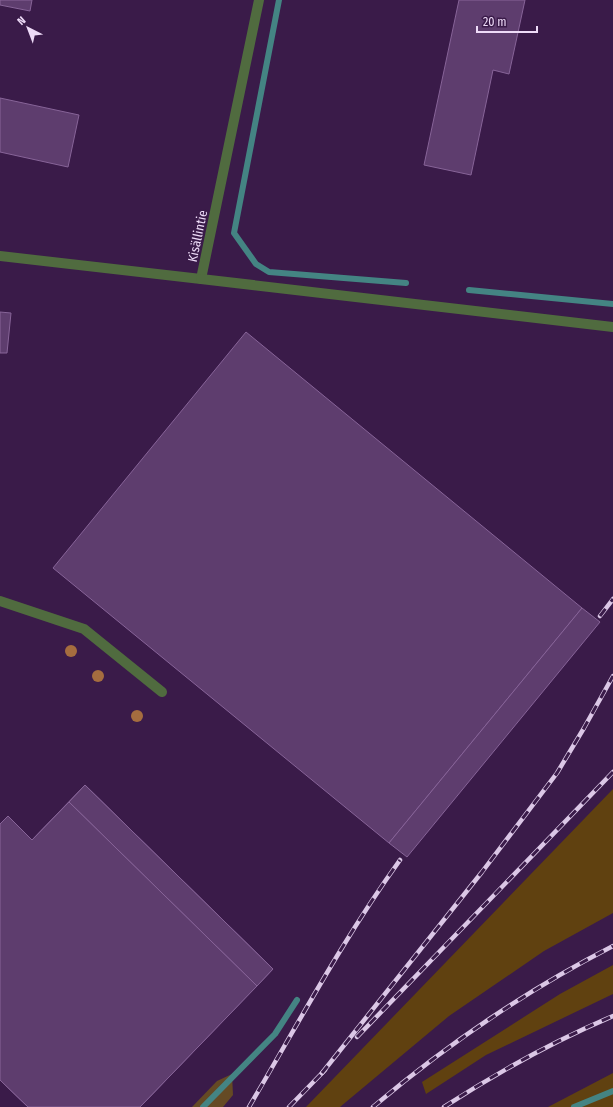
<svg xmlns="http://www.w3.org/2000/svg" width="613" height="1107" font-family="'Fira Sans Condensed',sans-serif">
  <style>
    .green { fill: #604110 }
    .forest { fill: #654a24 }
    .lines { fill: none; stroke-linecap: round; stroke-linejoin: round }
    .stream { stroke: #448483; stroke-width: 6 }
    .building { fill: #5e3d6e; stroke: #876498 }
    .street { stroke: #506b3f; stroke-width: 10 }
    .rail-casing { stroke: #dbc7e6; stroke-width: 4.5 }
    .rail { stroke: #3a1b49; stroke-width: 3; stroke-dasharray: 9; stroke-linecap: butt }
    .tree { fill: #a56d3f }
    .labels { text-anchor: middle; stroke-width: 3.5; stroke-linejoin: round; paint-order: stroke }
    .street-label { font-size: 13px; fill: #eedbf8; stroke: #3a1b49 }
  </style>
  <rect width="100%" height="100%" fill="#3a1b49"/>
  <!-- green -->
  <g class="green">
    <path d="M613,789V913L544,951L449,1016L340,1107H306Z"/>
    <path d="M613,965V994L486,1055L426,1094L422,1082L560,994Z"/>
    <path d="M613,1073V1107H548Z"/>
  </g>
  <!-- forest -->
  <path class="forest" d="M232,1074L233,1095L223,1107H192L217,1081Z"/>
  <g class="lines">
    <!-- stream -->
    <g class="stream">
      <path d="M279,0L234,233L256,264L269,272L406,283"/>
      <path d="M469,290L613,304"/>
      <path d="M203,1107L275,1034L297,1000"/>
      <path d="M574,1107L613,1091"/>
    </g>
  </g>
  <!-- building -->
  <g class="building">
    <path d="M0,0H32L30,11L0,5Z"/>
    <path d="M459,0H525L509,74L493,70L471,175L424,165Z"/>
    <path d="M0,98L79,115L68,167L0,152Z"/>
    <path d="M0,312L11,313L7,353H0Z"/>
    <path d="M246,332L582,608L389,843L53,568Z"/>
    <path d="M582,608L600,622L407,857L389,843Z"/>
    <path d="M85,785L273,969L140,1107H28L0,1080V824L8,816L32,840Z"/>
    <path d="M85,785L273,969L257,986L69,802Z"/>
    <path d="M69,802L257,986L140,1107H28L0,1080V824L8,816L32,840Z"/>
  </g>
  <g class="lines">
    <!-- street -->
    <g class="street">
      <path d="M0,256L201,279L259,0"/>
      <path d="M201,279L613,327"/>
      <path d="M0,601L84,629L162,692"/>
    </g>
    <defs>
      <g id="rail">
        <path d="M600,616L613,599"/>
        <path d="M357,1037L613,772"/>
        <path d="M322,1073L482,872L557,773L584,728L613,676"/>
        <path d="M249,1107C298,1024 343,939 400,860"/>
        <path d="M289,1107L325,1070"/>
        <path d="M373,1107C445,1046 529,989 613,946"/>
        <path d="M444,1107C498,1072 554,1041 613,1016"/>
      </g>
    </defs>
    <!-- rail casing -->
    <use href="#rail" class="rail-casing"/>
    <!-- rail -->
    <use href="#rail" class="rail"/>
  </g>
  <!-- trees -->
  <g class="tree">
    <circle cx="71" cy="651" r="6"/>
    <circle cx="98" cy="676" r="6"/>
    <circle cx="137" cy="716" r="6"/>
  </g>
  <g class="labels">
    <!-- street labels -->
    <g class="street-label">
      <text transform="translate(197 236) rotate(-78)" y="5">Kisällintie</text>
    </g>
  </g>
  <!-- north arrow -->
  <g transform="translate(28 28) rotate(318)" stroke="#3a1b49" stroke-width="3" paint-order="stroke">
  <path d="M0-3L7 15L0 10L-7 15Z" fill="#eedbf8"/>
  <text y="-6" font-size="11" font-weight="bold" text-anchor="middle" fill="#eedbf8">N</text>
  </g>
  <!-- scale -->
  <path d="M477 26v6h60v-6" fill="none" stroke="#eedbf8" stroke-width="2"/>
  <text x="483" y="26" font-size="12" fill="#eedbf8" stroke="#3a1b49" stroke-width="3" paint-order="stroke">20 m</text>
</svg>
